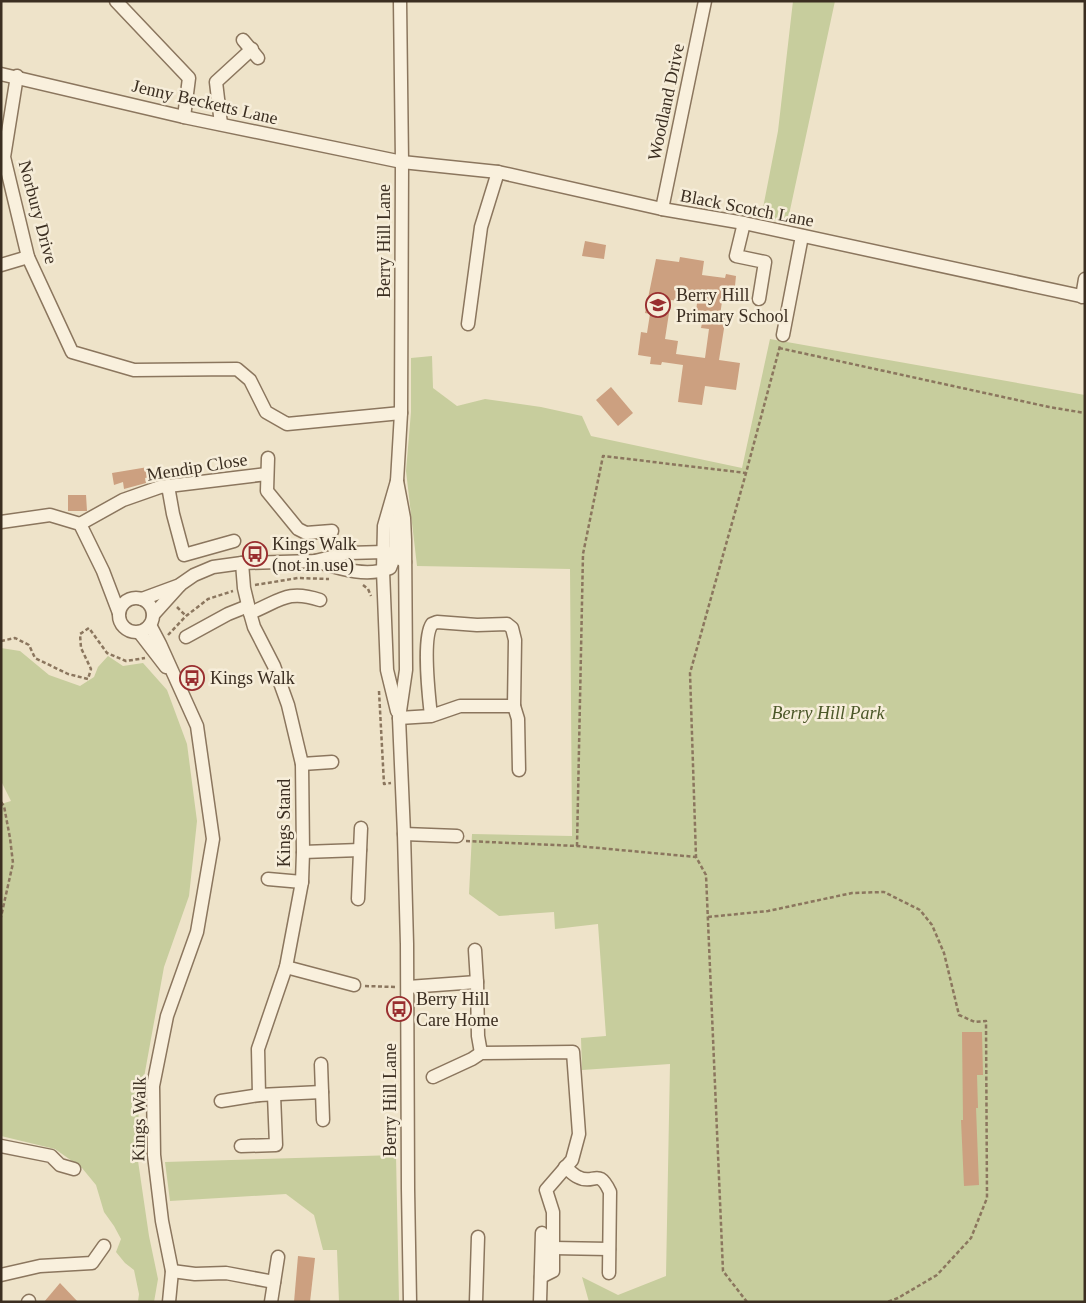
<svg xmlns="http://www.w3.org/2000/svg" width="1086" height="1303" font-family="'Times New Roman',serif">
  <style>
    .green { fill: #c7cd9d }
    .building { fill: #cca080; fill-rule: evenodd }
    .lines { fill: none; stroke-linecap: round; stroke-linejoin: round }
    .minor-casing { stroke: #8b765e; stroke-width: 15 }
    .path { stroke: #8b765e; stroke-width: 2.5; stroke-dasharray: 4 2.5; stroke-linecap: butt }
    .minor { stroke: #f9f0dd; stroke-width: 12 }
    .labels { text-anchor: middle; stroke-width: 5; stroke-linejoin: round; paint-order: stroke }
    .street-label { font-size: 18px; fill: #3b2e21; stroke: #f6edd9 }
    .poi-label { font-size: 18px; fill: #3b2e21; stroke: #f6edd9; text-anchor: start }
    .park-label { font-size: 18px; font-style: italic; fill: #4b5728; stroke: #f6edd9 }
  </style>
  <rect width="100%" height="100%" fill="#eee3c9"/>
  <!-- green -->
  <g class="green">
    <path d="M793,1H835L787,224L761,218L778,131Z"/>
    <path d="M770,339L1085,395V1302H589L582,1277L618,1295L666,1276L670,1064L582,1070L581,1038L606,1036L598,924L555,929L554,912L499,916L469,894L472,834L572,836L570,569L417,566L406,471L411,412V358L432,356L433,388L457,406L485,399L541,407L582,416L591,436L742,468Z"/>
    <path d="M1,648L20,651L49,675L80,686L94,677L98,667L108,656L123,666L143,663L167,690L187,744L197,821L189,896L164,967L139,1105L137,1154L149,1236L158,1279L154,1302H138L139,1294L134,1270L125,1263L116,1252L121,1239L114,1226L104,1212L96,1185L82,1168L55,1149L1,1136V804L11,801L1,781Z"/>
    <path d="M396,1155L399,1302H339L337,1250H323L314,1215L286,1194L170,1201L165,1162Z"/>
  </g>
  <!-- building -->
  <g class="building">
    <path d="M585,241L606,245L604,259L582,256Z"/>
    <path d="M680,257L704,261L702,275L725,278L726,274L736,276L734,296L723,295L720,315L726,316L719,360L740,363L736,390L705,386L702,405L678,402L683,365L662,362L661,365L650,364L651,357L638,355L641,332L647,333L650,314L645,313L656,259L679,262ZM671,300L697,303L695,322L702,323L701,328L709,329L705,358L676,354L678,341L665,339Z"/>
    <path d="M611,387L633,413L618,426L596,400Z"/>
    <path d="M148,467L150,477L145,478L146,483L124,489L123,482L114,485L112,473Z"/>
    <path d="M68,495H86L87,511H68Z"/>
    <path d="M962,1032H982L983,1075H977L978,1108H976L979,1185L964,1186L961,1120H963Z"/>
    <path d="M298,1256L315,1258L310,1302H294Z"/>
    <path d="M60,1283L78,1302H44Z"/>
  </g>
  <g class="lines">
    <defs>
      <g id="minor">
        <path d="M116,1L189,78L184,117"/>
        <path d="M243,40L258,58"/>
        <path d="M1,74L184,117L402,162L498,172L662,209L744,223L1085,297"/>
        <path d="M17,76L4,157L28,257L72,352L134,370L237,369L250,380L266,412L287,424L401,413"/>
        <path d="M221,124L216,82L252,49"/>
        <path d="M662,209L705,1"/>
        <path d="M744,223L736,256L765,262L759,299"/>
        <path d="M1,265L28,257"/>
        <path d="M1082,297L1085,279"/>
        <path d="M468,324L481,227L498,172"/>
        <path d="M783,335L802,236"/>
        <path d="M268,458L267,491L298,529L306,533L332,531"/>
        <path d="M397,481L404,518L405,540L406,670L399,718L404,834L407,944L408,1189L410,1302"/>
        <path d="M168,486L173,514L184,555L234,541"/>
        <path d="M1,522L50,515L80,524L103,571L119,613"/>
        <path d="M80,524L123,500L160,487L267,474"/>
        <path d="M315,561C338,568 366,578 390,568L395,555L396,511"/>
        <path d="M242,563L244,588L250,613L254,627L274,666L288,705L302,764L303,852L302,882L286,967L258,1049L259,1095"/>
        <circle cx="136" cy="615" r="17"/>
        <path d="M142,599L180,585"/>
        <path d="M250,613C280,601 287,589 320,600"/>
        <path d="M153,615L181,584L194,575L213,567L242,563L315,561L348,553L384,552L395,555L405,562"/>
        <path d="M150,625L160,644L197,726L213,839L197,932L167,1016L153,1086L154,1155L162,1221L172,1271L169,1302"/>
        <path d="M139,632L166,667"/>
        <path d="M186,637L228,614L248,606"/>
        <path d="M514,706L518,719L519,770"/>
        <path d="M397,711L387,670L383,571L384,526L397,481L401,413L402,162L400,1"/>
        <path d="M399,718L431,716L460,706H514L515,640L512,628L507,624L477,625L437,622L432,624C422,638 429,698 431,716"/>
        <path d="M302,764L332,762"/>
        <path d="M404,834L457,836"/>
        <path d="M303,852L360,850"/>
        <path d="M268,879L302,882"/>
        <path d="M358,899L361,828"/>
        <path d="M475,950L477,982"/>
        <path d="M286,967L354,985"/>
        <path d="M408,987L477,982L478,1036L481,1053"/>
        <path d="M321,1064L323,1120"/>
        <path d="M433,1077L472,1059L481,1053L573,1052L579,1134L572,1160L546,1190L553,1212V1271L541,1277"/>
        <path d="M221,1101L259,1095L322,1092"/>
        <path d="M1,1146L51,1156L60,1165L74,1169"/>
        <path d="M241,1146L276,1145L274,1095"/>
        <path d="M565,1167C569,1170 573,1175 578,1177C594,1186 598,1166 610,1192L609,1273"/>
        <path d="M553,1248L609,1249"/>
        <path d="M172,1271L195,1274L226,1273L274,1282"/>
        <path d="M1,1275L40,1266L92,1263L104,1246"/>
        <path d="M28,1302L29,1301"/>
        <path d="M271,1302L278,1257"/>
        <path d="M476,1302L478,1237"/>
        <path d="M540,1302L542,1233"/>
      </g>
    </defs>
    <!-- minor casing -->
    <use href="#minor" class="minor-casing"/>
    <!-- path -->
    <g class="path">
      <path d="M779,348L1049,407L1085,413"/>
      <path d="M255,585L298,578L329,579"/>
      <path d="M363,585L368,589L371,596"/>
      <path d="M177,607L186,616"/>
      <path d="M168,635L186,616L208,599L233,591"/>
      <path d="M1,641L15,638L29,645L35,658L68,674L88,679L91,669L81,648L80,634L89,628L107,653L126,661L145,658"/>
      <path d="M379,691L384,784L391,783"/>
      <path d="M1,802L4,806L10,838L13,863L1,917"/>
      <path d="M466,841L577,846L696,857"/>
      <path d="M577,846L583,554L603,456L746,473"/>
      <path d="M708,917L768,911L852,893L884,892L920,910L932,925L944,953L959,1015L975,1022L986,1021L987,1198L971,1238L937,1275L898,1298L887,1302"/>
      <path d="M365,986L395,987"/>
      <path d="M747,1302L723,1271L706,875L696,857L690,673L746,473L780,346"/>
    </g>
    <!-- minor -->
    <use href="#minor" class="minor"/>
  </g>
  <!-- icons -->
  <defs>
    <symbol id="school-ring" viewBox="-11 -11 22 22"><circle r="9.5" fill="#f6edd9" stroke="#992e2f" stroke-width="1.5"/><path d="M0-5L7-2L0 1L-7-2ZM-4 1L0 2.5L4 1V4Q0 6-4 4Z" fill="#992e2f"/></symbol>
    <symbol id="bus-ring" viewBox="-11 -11 22 22"><circle r="9.5" fill="#f6edd9" stroke="#992e2f" stroke-width="1.5"/><path d="M-5-6H5V4H4V6H2V4H-2V6H-4V4H-5ZM-3.5-4V0h7V-4ZM-3.5 1.2v1.5H-2V1.2ZM2 1.2v1.5H3.5V1.2Z" fill="#992e2f"/></symbol>
  </defs>
  <g fill-rule="evenodd">
    <use href="#school-ring" x="644" y="291" width="28" height="28"/>
    <use href="#bus-ring" x="241" y="540" width="28" height="28"/>
    <use href="#bus-ring" x="178" y="664" width="28" height="28"/>
    <use href="#bus-ring" x="385" y="995" width="28" height="28"/>
  </g>
  <g class="labels">
    <!-- street labels -->
    <g class="street-label">
      <text transform="translate(205 102) rotate(13)" y="6">Jenny Becketts Lane</text>
      <text transform="translate(666 102) rotate(-78)" y="6">Woodland Drive</text>
      <text transform="translate(747 208) rotate(11)" y="6">Black Scotch Lane</text>
      <text transform="translate(38 212) rotate(75)" y="6">Norbury Drive</text>
      <text transform="translate(384 241) rotate(-90)" y="6">Berry Hill Lane</text>
      <text transform="translate(197 467) rotate(-9)" y="6">Mendip Close</text>
      <text transform="translate(284 823) rotate(-90)" y="6">Kings Stand</text>
      <text transform="translate(390 1100) rotate(-90)" y="6">Berry Hill Lane</text>
      <text transform="translate(139 1119) rotate(-89)" y="6">Kings Walk</text>
    </g>
    <!-- poi labels -->
    <g class="poi-label">
      <text x="676" y="301">Berry Hill<tspan x="676" dy="21">Primary School</tspan></text>
      <text x="272" y="550">Kings Walk<tspan x="272" dy="21">(not in use)</tspan></text>
      <text x="210" y="684">Kings Walk</text>
      <text x="416" y="1005">Berry Hill<tspan x="416" dy="21">Care Home</tspan></text>
    </g>
    <!-- park labels -->
    <g class="park-label">
      <text x="828" y="719">Berry Hill Park</text>
    </g>
  </g>
  <!-- border -->
  <rect width="1086" height="1303" fill="none" stroke="#3b2e21" stroke-width="5"/>
</svg>
